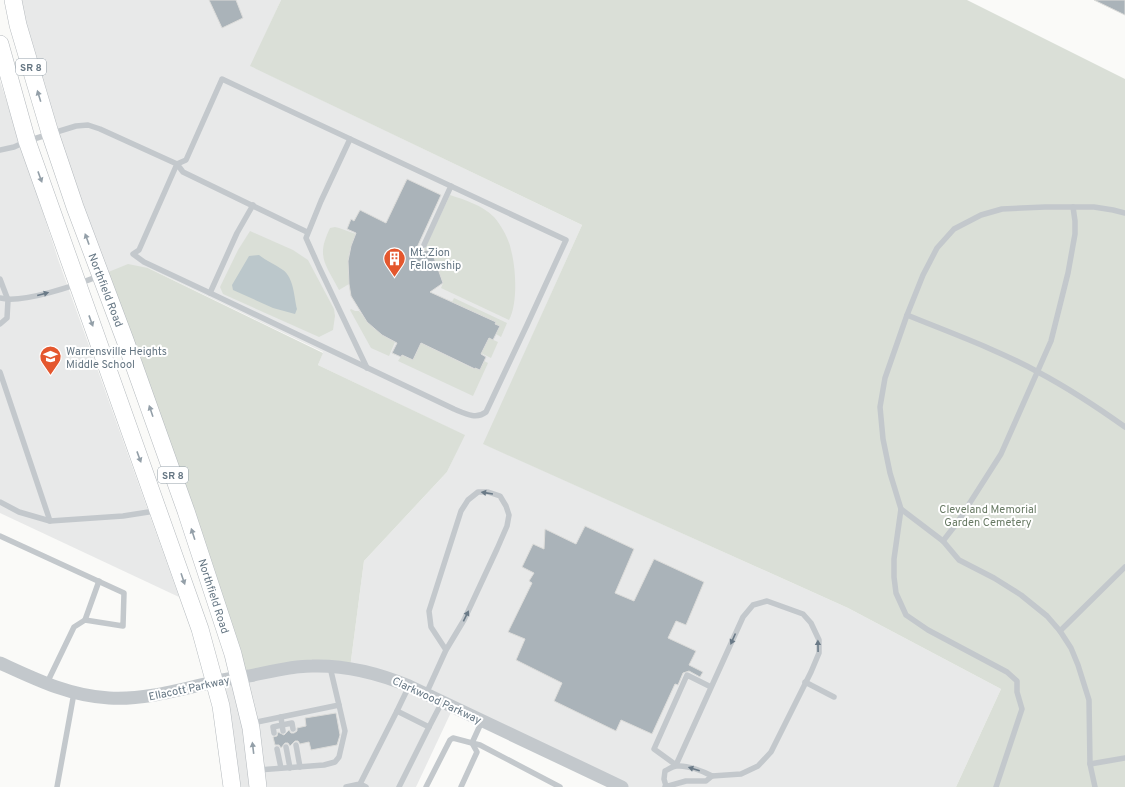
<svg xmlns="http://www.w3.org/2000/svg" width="1125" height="787" font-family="Overpass,sans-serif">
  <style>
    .built { fill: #e8e9e9 }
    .green { fill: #dadfd7 }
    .water { fill: #bbc7cb }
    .building { fill: #aab3b9; stroke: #dcdcda }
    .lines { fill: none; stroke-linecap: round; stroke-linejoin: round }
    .primary-casing { stroke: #b5babe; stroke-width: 18 }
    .service { stroke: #c3c8cc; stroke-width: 5.5 }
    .tertiary { stroke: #c3c8cc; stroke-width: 13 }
    .primary { stroke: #fff; stroke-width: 17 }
    .oneway { fill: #939fa8 }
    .oneway2 { fill: #6a7a87 }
    .labels { text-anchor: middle; stroke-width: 4; stroke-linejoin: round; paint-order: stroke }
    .shield { fill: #fff; stroke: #939fa8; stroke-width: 1 }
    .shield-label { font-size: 10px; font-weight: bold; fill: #657683 }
    .poi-label { font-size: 11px; fill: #657683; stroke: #fff; text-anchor: start }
    .street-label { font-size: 11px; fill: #657683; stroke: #fff }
    .park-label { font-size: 11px; fill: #687a64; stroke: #fff }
  </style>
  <rect width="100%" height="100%" fill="#fafaf8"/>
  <!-- built -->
  <g class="built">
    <path d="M13,0H281L251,66L582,225L484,444L848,608L1001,689L956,787H622L453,708L416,787H232L215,682L350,668L364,561L447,472L464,435L318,365L323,352L148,268L101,275Z"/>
    <path d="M0,81L59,262L179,597L0,513Z"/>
  </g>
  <!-- green -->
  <g class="green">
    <path d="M281,0H967L1125,79V787H956L1001,689L848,608L483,444L582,225L250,66Z"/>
    <path d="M450,195C465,200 482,205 494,217C501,225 509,239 511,250C516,268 518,303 509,320L441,288L443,283L431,250H424Z"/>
    <path d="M335,227L339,228L356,234C349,251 349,266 349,284L339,290C325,263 316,257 330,228Z"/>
    <path d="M250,231L293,250L308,260L334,309L335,316L333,330L319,337L223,294L220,287L238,250Z"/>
    <path d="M128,264L148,268L323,353L318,365L465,435L447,472L364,561L350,668L239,678L101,275Z"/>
    <path d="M454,298L507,323L501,337L496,334L500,326L495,324V322L452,302Z"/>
    <path d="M351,309L355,311H359C369,324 380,335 395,342L389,356L371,348L350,310Z"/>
    <path d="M489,338L498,342L491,358L481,353Z"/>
    <path d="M421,343L474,369L484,361L488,363L473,396L398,361L402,355L413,360Z"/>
  </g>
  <!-- water -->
  <path class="water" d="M259,255C266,261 275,264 283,270C294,278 294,297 297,309L295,314L273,308L233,290L232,285L249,256Z"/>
  <!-- building -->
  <g class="building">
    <path d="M209,0H236L243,18L222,28Z"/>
    <path d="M1094,0H1125V15Z"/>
    <path d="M407,179L441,195L414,254L431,249L443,283L430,292L496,322L495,324L500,326L493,340L489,338L481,354L486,357L480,370L475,368V369L421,343L413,360L402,355L401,357L392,353L397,343L382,335L367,322L351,296L349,284L348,261L351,246L356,233L347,229L351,219L354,221L360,210L386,223Z"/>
    <path d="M585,526L634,549L615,593L634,601L654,559L704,582L686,625L676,621L668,638L696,651L689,665L703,672L700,677L689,671L683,673L678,685L675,684L652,734L621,720L616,731L554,701L562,683L516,660L525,639L508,632L532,583L529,581L534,573L522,567L533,544L544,549L545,529L576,544Z"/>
    <path d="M336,713L340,735L337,745L311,750L309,742L300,744L298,741H295L290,746L288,743H285L281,748L279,745H275L273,737L277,736L278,732L284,735L289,730L291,733H294L297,731V728L306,726L305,718Z"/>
  </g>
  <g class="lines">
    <defs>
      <g id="primary">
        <path d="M13,0L18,25L50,133L75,207L125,340L186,511L233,654L251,728L258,787"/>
        <path d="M0,44L27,141L200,629L221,706L232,787"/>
      </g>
    </defs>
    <!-- primary casing -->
    <use href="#primary" class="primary-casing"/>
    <!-- service -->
    <g class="service">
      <path d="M350,139L321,201L306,238L319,267L367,368"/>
      <path d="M0,150L14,147L27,141L76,126L88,125L100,129L177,164L139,250L133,254L144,262L210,293L454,409C464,413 476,420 486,412L527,325L566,240L222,79L186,160L177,164L183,172L307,232"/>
      <path d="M424,245L451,186"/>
      <path d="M0,279L8,300L7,318L0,324"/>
      <path d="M210,293L237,233L253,205"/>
      <path d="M0,298C22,304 77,285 99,276"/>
      <path d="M907,315C951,333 996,349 1038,372C1068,388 1097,407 1125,427"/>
      <path d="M0,372L50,521"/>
      <path d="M0,502L19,512L50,521L123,516L155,511"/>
      <path d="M901,509L894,559V577L896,593L906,615L928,630L1007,672L1017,681V692L1022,709L996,787"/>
      <path d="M0,536L124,593L123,626L85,620L74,627L47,683"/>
      <path d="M943,541L957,523L1001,454L1051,341L1068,273L1075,234V221L1073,207"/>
      <path d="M85,620L99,581"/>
      <path d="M1060,631L1125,567"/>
      <path d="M805,682L834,697"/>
      <path d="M711,687L687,675L654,749L676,765L743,617L753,605L767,601L803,614L811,623L819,640V653L811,672L771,752L758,766L741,774L712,776"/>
      <path d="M426,694L446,650L464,620L497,549L507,526L509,515L506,506L500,496L488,492H478L468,500L461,511L429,611L431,627L446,650"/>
      <path d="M397,711L429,727L442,702"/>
      <path d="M482,721L472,743L480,745L560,787"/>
      <path d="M252,723L339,705L330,667"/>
      <path d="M283,731L282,725L292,723L293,729"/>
      <path d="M274,733L273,727L282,725L281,717"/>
      <path d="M296,745L300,767"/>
      <path d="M286,747L290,768"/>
      <path d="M277,749L281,768"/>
      <path d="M1090,764L1125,758"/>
      <path d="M258,770L324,765L335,762L339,757L345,731L339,705"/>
      <path d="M360,784L366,787"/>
      <path d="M57,787L74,693"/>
      <path d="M346,787L360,784L397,711L409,686"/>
      <path d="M399,787L429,727"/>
      <path d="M426,787L450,740L453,738L472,743L477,752L461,787"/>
      <path d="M665,787L686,781H706L712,776C703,771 687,765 677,766C673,766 669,769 665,771L664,779L666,786"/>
      <path d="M1095,787L1090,764L1089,700L1078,665L1071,648L1060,631L1047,616L1021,595L994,578L959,560L943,541L901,509L890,473L883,439L880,407L885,378L907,315L923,275L937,248L954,229L981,215L1002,209L1045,207H1094L1113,210L1125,213"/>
    </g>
    <!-- tertiary -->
    <path class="tertiary" d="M0,663C35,679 69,696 109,698C145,700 178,690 213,682C225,679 237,678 249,676C269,672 291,666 312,666C345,665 378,673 409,686L622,787"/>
    <!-- primary -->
    <use href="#primary" class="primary"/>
  </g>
  <!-- one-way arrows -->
  <defs><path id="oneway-solid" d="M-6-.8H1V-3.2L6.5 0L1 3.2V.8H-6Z"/></defs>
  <g class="oneway">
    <use href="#oneway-solid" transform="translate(39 96) rotate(-107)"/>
    <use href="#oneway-solid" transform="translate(40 177) rotate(70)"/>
    <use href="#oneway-solid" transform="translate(87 239) rotate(-110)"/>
    <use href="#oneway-solid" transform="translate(91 321) rotate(70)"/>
    <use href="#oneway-solid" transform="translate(151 411) rotate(-109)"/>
    <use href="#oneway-solid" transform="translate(139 457) rotate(70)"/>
    <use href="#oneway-solid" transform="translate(193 534) rotate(-108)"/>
    <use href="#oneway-solid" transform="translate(183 579) rotate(71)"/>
    <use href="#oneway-solid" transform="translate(253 748) rotate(-97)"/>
  </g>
  <g class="oneway2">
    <use href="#oneway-solid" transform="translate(43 294) rotate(-15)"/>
    <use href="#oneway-solid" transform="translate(487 493) rotate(-171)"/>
    <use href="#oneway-solid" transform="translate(466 616) rotate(-64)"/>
    <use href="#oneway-solid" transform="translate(733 639) rotate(114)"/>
    <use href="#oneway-solid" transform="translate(818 646) rotate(-91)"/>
    <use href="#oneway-solid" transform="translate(694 769) rotate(-163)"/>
  </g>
  <!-- icons -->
  <defs>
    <symbol id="building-pin" viewBox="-11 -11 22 30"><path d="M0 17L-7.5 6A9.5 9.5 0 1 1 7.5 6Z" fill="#e4572e" stroke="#fff"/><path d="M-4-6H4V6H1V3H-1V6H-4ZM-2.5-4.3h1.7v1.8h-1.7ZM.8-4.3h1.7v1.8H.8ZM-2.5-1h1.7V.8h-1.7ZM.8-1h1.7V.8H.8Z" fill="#fff"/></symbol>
    <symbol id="school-pin" viewBox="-11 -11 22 30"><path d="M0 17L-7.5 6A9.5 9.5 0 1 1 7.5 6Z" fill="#e4572e" stroke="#fff"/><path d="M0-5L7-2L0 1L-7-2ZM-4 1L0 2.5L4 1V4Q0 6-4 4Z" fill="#fff"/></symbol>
  </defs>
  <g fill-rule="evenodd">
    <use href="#building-pin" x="382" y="246" width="25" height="34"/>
    <use href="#school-pin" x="38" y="344" width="25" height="34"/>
  </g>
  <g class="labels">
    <!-- shield labels -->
    <g class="shield">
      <rect x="16" y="59" width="30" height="16" rx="3"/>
      <rect x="158" y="467" width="30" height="16" rx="3"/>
    </g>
    <g class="shield-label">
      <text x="31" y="71">SR 8</text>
      <text x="173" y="479">SR 8</text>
    </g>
    <!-- poi labels -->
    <g class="poi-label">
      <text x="410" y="256">Mt. Zion<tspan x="410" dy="13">Fellowship</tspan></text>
      <text x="66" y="355">Warrensville Heights<tspan x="66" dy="13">Middle School</tspan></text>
    </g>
    <!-- street labels -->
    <g class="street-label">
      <text transform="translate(106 290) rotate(69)" y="4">Northfield Road</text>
      <text transform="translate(214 596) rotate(72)" y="4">Northfield Road</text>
      <text transform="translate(189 688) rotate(-12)" y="4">Ellacott Parkway</text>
      <text transform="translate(437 700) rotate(25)" y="4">Clarkwood Parkway</text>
    </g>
    <!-- park labels -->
    <g class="park-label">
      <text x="988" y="513">Cleveland Memorial<tspan x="988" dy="13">Garden Cemetery</tspan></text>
    </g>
  </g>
</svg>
